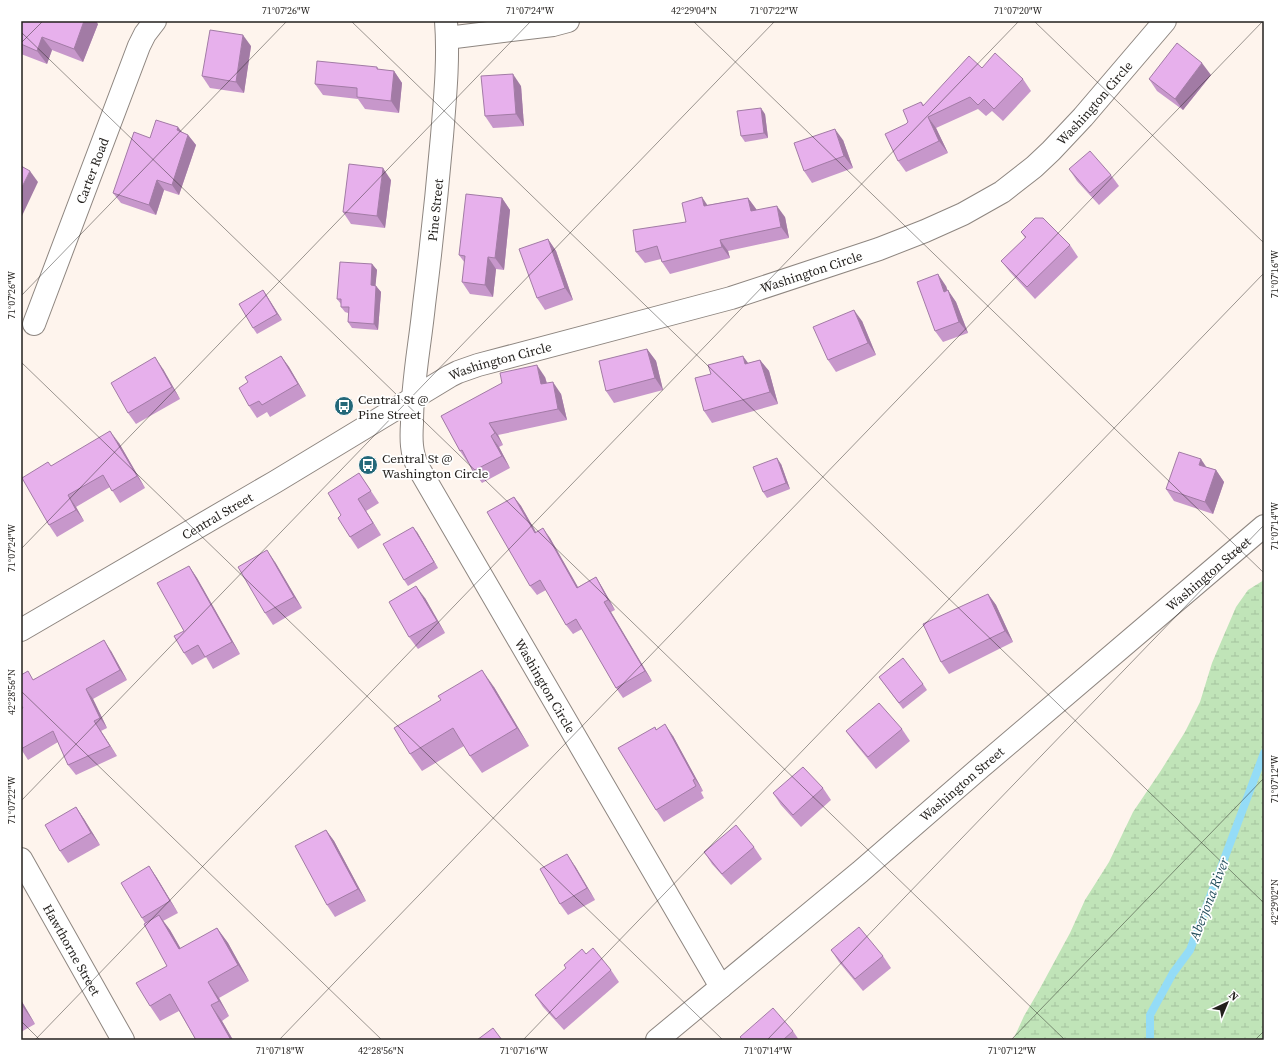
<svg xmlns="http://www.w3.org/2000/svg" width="1285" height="1061" font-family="'Source Serif 4',serif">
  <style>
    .wetland { fill: url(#wetland-marsh) }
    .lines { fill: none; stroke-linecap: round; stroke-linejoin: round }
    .stream { stroke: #94dcf7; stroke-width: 8 }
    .minor-casing { stroke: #8e8680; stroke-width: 24 }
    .tertiary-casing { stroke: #8e8680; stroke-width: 24 }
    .secondary-casing { stroke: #8e8680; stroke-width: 24 }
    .minor { stroke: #fff; stroke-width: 22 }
    .tertiary { stroke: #fff; stroke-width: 22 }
    .secondary { stroke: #fff; stroke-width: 22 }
    .wall { fill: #c797cb }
    .shaded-wall { fill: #a27ba5 }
    .building { fill: #e7b0ec; stroke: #a27ba5 }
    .ticks { fill: none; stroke: #221f1c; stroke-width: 1; stroke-opacity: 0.45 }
    .labels { text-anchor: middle; stroke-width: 3.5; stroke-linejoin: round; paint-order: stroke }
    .street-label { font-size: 13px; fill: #221f1c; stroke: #fff }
    .poi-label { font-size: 13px; fill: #221f1c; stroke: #fff; text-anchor: start }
    .water-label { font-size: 14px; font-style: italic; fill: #254f5d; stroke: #fff }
    .neatline { fill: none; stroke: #221f1c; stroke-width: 1.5 }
    .ticks-label { font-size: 10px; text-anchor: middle; fill: #221f1c }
  </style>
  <defs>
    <pattern id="wetland-marsh" width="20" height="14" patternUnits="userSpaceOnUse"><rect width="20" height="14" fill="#c0e4b8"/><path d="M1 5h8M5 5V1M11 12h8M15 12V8" fill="none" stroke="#a5c39e"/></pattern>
  </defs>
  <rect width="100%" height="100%" fill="#fef4ed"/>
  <!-- wetland -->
  <path class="wetland" d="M1264,580V1040H1013L1024,1016L1038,992L1070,933L1085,900L1109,862L1133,812L1160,772L1185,732L1200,702L1212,663L1236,607L1248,590Z"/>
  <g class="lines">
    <!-- stream -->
    <path class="stream" d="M1150,1040V1015L1173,973L1190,950L1264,753"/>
    <defs>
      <g id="minor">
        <path d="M447,38L553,25L568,21"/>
        <path id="s1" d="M34,324L139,46L145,34L155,21"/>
        <path id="s2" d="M21,630L275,482L450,376L458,372L478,365L731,298L879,249L925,231L963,214L1002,192L1034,167L1051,151L1083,117L1165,21"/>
        <path id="s3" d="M21,859L123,1040"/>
      </g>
      <g id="tertiary">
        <path id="s4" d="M446,21C449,59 445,98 442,136C437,193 431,249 424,305C420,345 412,383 412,423C411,439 411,453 418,467L721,987"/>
      </g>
      <g id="secondary">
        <path id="s5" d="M657,1040L860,872L981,767L1264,526"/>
      </g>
    </defs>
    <!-- minor casing -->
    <use href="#minor" class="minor-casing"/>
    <!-- tertiary casing -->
    <use href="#tertiary" class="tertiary-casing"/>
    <!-- secondary casing -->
    <use href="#secondary" class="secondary-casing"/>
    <!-- minor -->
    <use href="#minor" class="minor"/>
    <!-- tertiary -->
    <use href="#tertiary" class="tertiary"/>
    <!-- secondary -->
    <use href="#secondary" class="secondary"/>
  </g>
  <!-- wall -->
  <g class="wall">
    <path d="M21,21L98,24L83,62L52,50L47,64L21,54Z"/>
    <path d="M251,46L244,93L210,88L202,76Z"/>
    <path d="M377,67L379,70L394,71L402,83L399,113L365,109L358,99L323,95L315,84Z"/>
    <path d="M982,68L1023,79L1031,91L1003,121L992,111L986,116L978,109L936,128L948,153L906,172L898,161L906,124L921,102L924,105Z"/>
    <path d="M1211,75L1183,110L1157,91L1149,79Z"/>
    <path d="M521,86L524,126L493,128L485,116Z"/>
    <path d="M765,114L768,138L745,142L741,136Z"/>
    <path d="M182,132L188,135L196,145L179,195L164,190L156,215L121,203L113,193L150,138Z"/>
    <path d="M843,140L853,168L812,183L804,171Z"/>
    <path d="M1069,169L1111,175L1119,186L1099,205L1077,181Z"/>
    <path d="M391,180L385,228L351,224L343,212Z"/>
    <path d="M502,198L510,210L504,270L496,269L493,297L470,294L462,282L465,263L459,255Z"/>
    <path d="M748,198L757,210L785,217L789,238L728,251L730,258L670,274L662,262L661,259L645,263L636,252L686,222L707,205Z"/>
    <path d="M1021,232L1070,245L1078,257L1035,299L1010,272L1001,261L1025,238Z"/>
    <path d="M548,239L556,251L573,300L545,310L537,298Z"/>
    <path d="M372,264L377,270L375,286H376L381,292L378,330L352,328L348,322V313L345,312L341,307V304L337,299Z"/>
    <path d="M946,286L947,290L956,302L968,333L943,342L935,331Z"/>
    <path d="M263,290L282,320L257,334L253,328Z"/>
    <path d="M862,321L876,355L836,372L828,360Z"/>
    <path d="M647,349L656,361L663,390L614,403L606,391Z"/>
    <path d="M281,356L289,367L306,396L270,417L267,412L257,418L249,406L248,382Z"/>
    <path d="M760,360L769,371L778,404L712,423L704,411L748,363Z"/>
    <path d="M163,369L180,399L136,424L128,413Z"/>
    <path d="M545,377L547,383L561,394L567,420L498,435L503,445L499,447L510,468L482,483L473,471L469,463H468L460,451L441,416Z"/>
    <path d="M119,443L145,488L120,503L110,487L76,507L84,521L57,537L49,525L51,466Z"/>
    <path d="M781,464L790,489L767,498L763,492Z"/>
    <path d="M1207,467L1216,470L1224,482L1213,514L1174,501L1166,489Z"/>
    <path d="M359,473L379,503L366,511L381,535L358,549L350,537L341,515Z"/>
    <path d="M514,497L521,506L536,532L550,538L578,587L596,577L602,587L615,610L611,612L652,681L623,698L616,688L582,629L573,634L566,625L546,590L537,595L530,586Z"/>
    <path d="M417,532L438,568L408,586L404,580Z"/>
    <path d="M275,562L302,608L273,625L265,613Z"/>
    <path d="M189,566L197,578L240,654L213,669L206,657L192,665L184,653V631Z"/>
    <path d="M988,594L996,605L1013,642L949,674L941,662Z"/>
    <path d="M425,598L445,633L418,649L409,637Z"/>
    <path d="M111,651L127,680L93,699L107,728L101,731L117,756L76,775L68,765L58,742L28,760L21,749L23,708L34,679Z"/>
    <path d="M879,677L923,684L927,690L903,709Z"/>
    <path d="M494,687L529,746L482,773L470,756L464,746L422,771L410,754Z"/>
    <path d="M656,729L673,736L703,791L701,792L704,798L664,822L656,810Z"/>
    <path d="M902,729L910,741L876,769L854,742L846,731Z"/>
    <path d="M823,788L831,800L801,827L781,805L773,793Z"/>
    <path d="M76,807L84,819L100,845L68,863L60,851Z"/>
    <path d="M326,830L334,841L366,901L335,917L327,905Z"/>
    <path d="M754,847L762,859L731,885L712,864L704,852Z"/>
    <path d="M149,866L157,878L178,913L163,921L170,930L181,949L217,928L228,943L249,981L219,998L229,1016L222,1021L233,1040H196L179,1011L160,1021L150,1006L167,966L145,923L142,918Z"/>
    <path d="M575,866L595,900L568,915L560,904Z"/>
    <path d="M831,950L883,956L891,968L863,991L839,962Z"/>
    <path d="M586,954L611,970L619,982L564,1030L543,1007L535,995Z"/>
    <path d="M21,1000L35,1024L21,1032Z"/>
    <path d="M793,1031L799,1040H742L740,1037Z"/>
  </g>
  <!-- shaded-wall -->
  <g class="shaded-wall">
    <path d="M84,21H96L98,24L83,62L74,49Z"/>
    <path d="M243,35L251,46L244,93L236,82Z"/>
    <path d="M42,37L52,50L47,64L37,51Z"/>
    <path d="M1202,63L1211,75L1183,110L1175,99Z"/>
    <path d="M394,71L402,83L399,113L391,101Z"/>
    <path d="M513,74L521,86L524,126L516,114Z"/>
    <path d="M761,108L765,114L768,138L764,133Z"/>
    <path d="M928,117L936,128L948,153L939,141Z"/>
    <path d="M178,127L186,137L177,130Z"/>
    <path d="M835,129L843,140L853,168L844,156Z"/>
    <path d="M188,135L196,145L179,195L172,185Z"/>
    <path d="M383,168L391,180L385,228L377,216Z"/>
    <path d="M30,171L38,182L21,218V189Z"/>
    <path d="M157,180L164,190L156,215L149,205Z"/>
    <path d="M702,197L710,209L704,206Z"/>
    <path d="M502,198L510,210L504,270L495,258Z"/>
    <path d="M748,198L756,209L759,223L751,211Z"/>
    <path d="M777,206L785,217L789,238L781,227Z"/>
    <path d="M548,239L556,251L573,300L565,288Z"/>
    <path d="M720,240L728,251L730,258L722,247Z"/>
    <path d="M488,257L496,269L493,297L485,285Z"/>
    <path d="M372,264L377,270L375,291L371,285Z"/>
    <path d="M938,274L946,286L952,303L944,292Z"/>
    <path d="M376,286L381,292L378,330L374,324Z"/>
    <path d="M263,290L267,296L282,320L277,314Z"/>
    <path d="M948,290L956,302L968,333L959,322Z"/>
    <path d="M854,310L862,321L876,355L868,343Z"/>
    <path d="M647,349L656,361L663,390L655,378Z"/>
    <path d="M281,356L289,367L306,396L298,384Z"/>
    <path d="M743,356L751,367L745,364Z"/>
    <path d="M155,357L163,369L180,399L172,387Z"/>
    <path d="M760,360L769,371L778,404L770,392Z"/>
    <path d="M537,365L545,377L550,396L541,384Z"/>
    <path d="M553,382L561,394L567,420L558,409Z"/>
    <path d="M489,423L498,435L503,445L495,433Z"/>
    <path d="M110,431L119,443L145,488L137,476Z"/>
    <path d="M491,436L499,447L510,468L502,456Z"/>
    <path d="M777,458L781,464L790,489L786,483Z"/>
    <path d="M1201,459L1209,471L1199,465Z"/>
    <path d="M1216,470L1224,482L1213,514L1205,502Z"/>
    <path d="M68,495L76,507L84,521L76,510Z"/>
    <path d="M514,497L521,506L542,543L535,533Z"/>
    <path d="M358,499L366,511L381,535L373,523Z"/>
    <path d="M413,527L417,532L438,568L434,562Z"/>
    <path d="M543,528L550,538L584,598L577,588Z"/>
    <path d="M267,550L275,562L302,608L294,597Z"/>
    <path d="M189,566L197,578L240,654L232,642Z"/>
    <path d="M596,577L602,587L615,610L608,600Z"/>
    <path d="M416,586L425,598L445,633L437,621Z"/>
    <path d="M988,594L996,605L1013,642L1005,631Z"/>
    <path d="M604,602L611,612L652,681L645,671Z"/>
    <path d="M104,640L111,651L127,680L120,670Z"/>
    <path d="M482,670L494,687L529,746L517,728Z"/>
    <path d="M86,689L93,699L107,728L100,718Z"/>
    <path d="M94,721L101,731L117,756L110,746Z"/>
    <path d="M665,724L673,736L703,791L695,779Z"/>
    <path d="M76,807L84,819L100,845L91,833Z"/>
    <path d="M326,830L334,841L366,901L358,889Z"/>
    <path d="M567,854L575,866L595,900L587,888Z"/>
    <path d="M149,866L157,878L178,913L170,901Z"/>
    <path d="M159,915L170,930L190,965L179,949Z"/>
    <path d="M217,928L228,943L249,981L238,965Z"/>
    <path d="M208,982L219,998L229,1016L219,1001Z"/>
    <path d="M21,1000L35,1024L23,1007L21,1003Z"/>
    <path d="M211,1005L222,1021L233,1040H231Z"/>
  </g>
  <!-- building -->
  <g class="building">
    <path d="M21,21H84L74,49L42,37L37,51L21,44Z"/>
    <path d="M210,30L243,35L236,82L202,76Z"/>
    <path d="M1177,43L1202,63L1175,99L1149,79Z"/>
    <path d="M995,53L1023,79L994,109L984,99L978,105L970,97L928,117L939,141L898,161L885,134L906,124L908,122L903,110L921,102L923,106L969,56L982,68Z"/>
    <path d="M317,61L377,67V69L394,71L391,101L357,97V88L315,84Z"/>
    <path d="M513,74L516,114L485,116L481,76Z"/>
    <path d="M761,108L764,133L741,136L737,111Z"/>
    <path d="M156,120L178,127L177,130L188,135L172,185L157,180L149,205L113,193L134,132L150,138Z"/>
    <path d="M835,129L844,156L804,171L794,143Z"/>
    <path d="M1090,151L1111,175L1090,193L1069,169Z"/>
    <path d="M349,164L383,168L377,216L343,212Z"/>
    <path d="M21,166L30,171L21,189Z"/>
    <path d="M466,194L502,198L495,258L488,257L485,285L462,282L465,256L459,255Z"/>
    <path d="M702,197L704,206L748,198L751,211L777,206L781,227L720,240L722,247L662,262L657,246L636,252L633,230L686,222L682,203Z"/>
    <path d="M1035,218H1043L1070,245L1027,287L1001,261L1026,237L1021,232Z"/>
    <path d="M548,239L565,288L537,298L519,249Z"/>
    <path d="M340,262L372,264L371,285L376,286L374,324L348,322L349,307H341V299H337Z"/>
    <path d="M938,274L944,292L948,290L959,322L935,331L917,282Z"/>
    <path d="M263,290L277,314L253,328L239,304Z"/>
    <path d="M854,310L868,343L828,360L813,327Z"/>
    <path d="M647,349L655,378L606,391L599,361Z"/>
    <path d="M281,356L298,384L262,405L259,401L249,406L239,388L248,382L245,377Z"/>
    <path d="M743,356L745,364L760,360L770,392L704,411L695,378L711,374L708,365Z"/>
    <path d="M155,357L172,387L128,413L111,383Z"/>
    <path d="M537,365L541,384L553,382L558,409L489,423L495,433L491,436L502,456L473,471L462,450L460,451L441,416L502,383L500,373Z"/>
    <path d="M110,431L137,476L112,491L103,475L68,495L76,510L49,525L22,478L48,462L51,466Z"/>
    <path d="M1179,452L1201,459L1199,465L1216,470L1205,502L1166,489Z"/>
    <path d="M777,458L786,483L763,492L753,467Z"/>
    <path d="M359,473L371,491L358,499L373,523L350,537L338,518L341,515L328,493Z"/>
    <path d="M514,497L535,533L543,528L577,588L596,577L608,600L604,602L645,671L616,688L576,619L566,625L540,580L530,586L487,512Z"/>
    <path d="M413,527L434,562L404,580L383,544Z"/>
    <path d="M267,550L294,597L265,613L238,567Z"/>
    <path d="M189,566L232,642L205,657L198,645L184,653L174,636L184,631L157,583Z"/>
    <path d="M416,586L437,621L409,637L389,602Z"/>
    <path d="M988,594L1005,631L941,662L923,624Z"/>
    <path d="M104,640L120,670L86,689L100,718L94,721L110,746L68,765L53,731L21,749V709L23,708L21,705V675L28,671L33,680Z"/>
    <path d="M903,658L923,684L899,703L879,677Z"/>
    <path d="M482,670L517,728L470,756L453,728L410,754L394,728L441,700L438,696Z"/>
    <path d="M879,703L902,729L868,757L846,731Z"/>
    <path d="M665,724L695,779L693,780L696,786L656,810L618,748L655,727L656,730Z"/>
    <path d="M803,767L823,788L793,815L773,793Z"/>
    <path d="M76,807L91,833L60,851L45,825Z"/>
    <path d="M736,825L754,847L722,874L704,852Z"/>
    <path d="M326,830L358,889L327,905L295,846Z"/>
    <path d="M567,854L587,888L560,904L540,869Z"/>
    <path d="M149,866L170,901L142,918L121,883Z"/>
    <path d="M159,915L179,949L217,928L238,965L208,982L219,1001L211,1005L231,1040H196L170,994L150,1006L136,983L167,966L144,924Z"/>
    <path d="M859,927L883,956L855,979L831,950Z"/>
    <path d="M593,948L611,970L556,1019L535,995L566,968L564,965L582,949L586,954Z"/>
    <path d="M773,1008L793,1031L783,1040H743L740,1037Z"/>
    <path d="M493,1028L502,1040H477Z"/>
  </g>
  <!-- ticks -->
  <path class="ticks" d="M351,21L1264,903M693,21L1264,573M1034,21L1264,243M21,32L1065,1040M21,43L43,21M21,296L287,21M21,362L723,1040M21,549L531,21M21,691L382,1040M21,801L775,21M21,1021L40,1040M35,1040L1019,21M279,1040L1263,21M523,1040L1264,273M767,1040L1264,525M1011,1040L1264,778M1255,1040L1264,1031"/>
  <!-- icons -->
  <defs>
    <symbol id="bus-disc" viewBox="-11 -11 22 22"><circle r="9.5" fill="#246879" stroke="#fff"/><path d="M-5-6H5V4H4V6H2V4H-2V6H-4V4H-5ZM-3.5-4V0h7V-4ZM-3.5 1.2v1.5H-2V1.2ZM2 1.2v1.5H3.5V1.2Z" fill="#fff"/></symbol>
  </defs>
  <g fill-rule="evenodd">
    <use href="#bus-disc" x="333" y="395" width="22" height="22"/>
    <use href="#bus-disc" x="357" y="454" width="22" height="22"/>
  </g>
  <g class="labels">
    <!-- street labels -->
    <g class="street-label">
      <text dy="5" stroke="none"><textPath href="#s2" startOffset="1211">Washington Circle</textPath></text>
      <text dy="5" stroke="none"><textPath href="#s1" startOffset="164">Carter Road</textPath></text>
      <text transform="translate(435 210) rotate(-84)" y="5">Pine Street</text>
      <text dy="5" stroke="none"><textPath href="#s2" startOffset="875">Washington Circle</textPath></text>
      <text dy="5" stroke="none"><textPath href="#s2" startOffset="551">Washington Circle</textPath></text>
      <text dy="5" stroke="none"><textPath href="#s2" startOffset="227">Central Street</textPath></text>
      <text dy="5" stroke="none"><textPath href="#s5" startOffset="722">Washington Street</textPath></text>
      <text dy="5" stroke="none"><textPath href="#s4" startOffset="702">Washington Circle</textPath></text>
      <text dy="5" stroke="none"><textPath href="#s5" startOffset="398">Washington Street</textPath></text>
      <text dy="5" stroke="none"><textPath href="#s3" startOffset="104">Hawthorne Street</textPath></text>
    </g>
    <!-- poi labels -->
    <g class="poi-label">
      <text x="358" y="404">Central St @<tspan x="358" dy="15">Pine Street</tspan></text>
      <text x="382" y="463">Central St @<tspan x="382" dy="15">Washington Circle</tspan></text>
    </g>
    <!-- water labels -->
    <g class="water-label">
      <text transform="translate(1209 899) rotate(-69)" y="5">Aberjona River</text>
    </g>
  </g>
  <!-- border -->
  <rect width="1285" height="1061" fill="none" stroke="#ffffff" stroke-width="44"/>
  <!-- north arrow -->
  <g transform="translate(1227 1003) rotate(44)" stroke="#ffffff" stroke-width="3" paint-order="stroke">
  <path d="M0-3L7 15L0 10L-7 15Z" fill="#221f1c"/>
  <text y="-6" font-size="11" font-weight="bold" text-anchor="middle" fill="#221f1c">N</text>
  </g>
  <rect x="22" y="22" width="1241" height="1017" class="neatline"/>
  <g class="ticks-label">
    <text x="286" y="14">71°07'26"W</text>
    <text x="530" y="14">71°07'24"W</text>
    <text x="694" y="14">42°29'04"N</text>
    <text x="774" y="14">71°07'22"W</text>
    <text x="1018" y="14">71°07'20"W</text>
    <text transform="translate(1274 274) rotate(-90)" y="4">71°07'16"W</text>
    <text transform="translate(11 295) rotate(-90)" y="4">71°07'26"W</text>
    <text transform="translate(1274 526) rotate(-90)" y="4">71°07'14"W</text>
    <text transform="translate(11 548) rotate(-90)" y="4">71°07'24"W</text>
    <text transform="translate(11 692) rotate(-90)" y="4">42°28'56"N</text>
    <text transform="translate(1274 779) rotate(-90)" y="4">71°07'12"W</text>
    <text transform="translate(11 800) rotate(-90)" y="4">71°07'22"W</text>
    <text transform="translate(1274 902) rotate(-90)" y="4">42°29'02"N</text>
    <text x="280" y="1054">71°07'18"W</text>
    <text x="381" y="1054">42°28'56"N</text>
    <text x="524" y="1054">71°07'16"W</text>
    <text x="768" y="1054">71°07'14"W</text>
    <text x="1012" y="1054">71°07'12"W</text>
  </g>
</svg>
